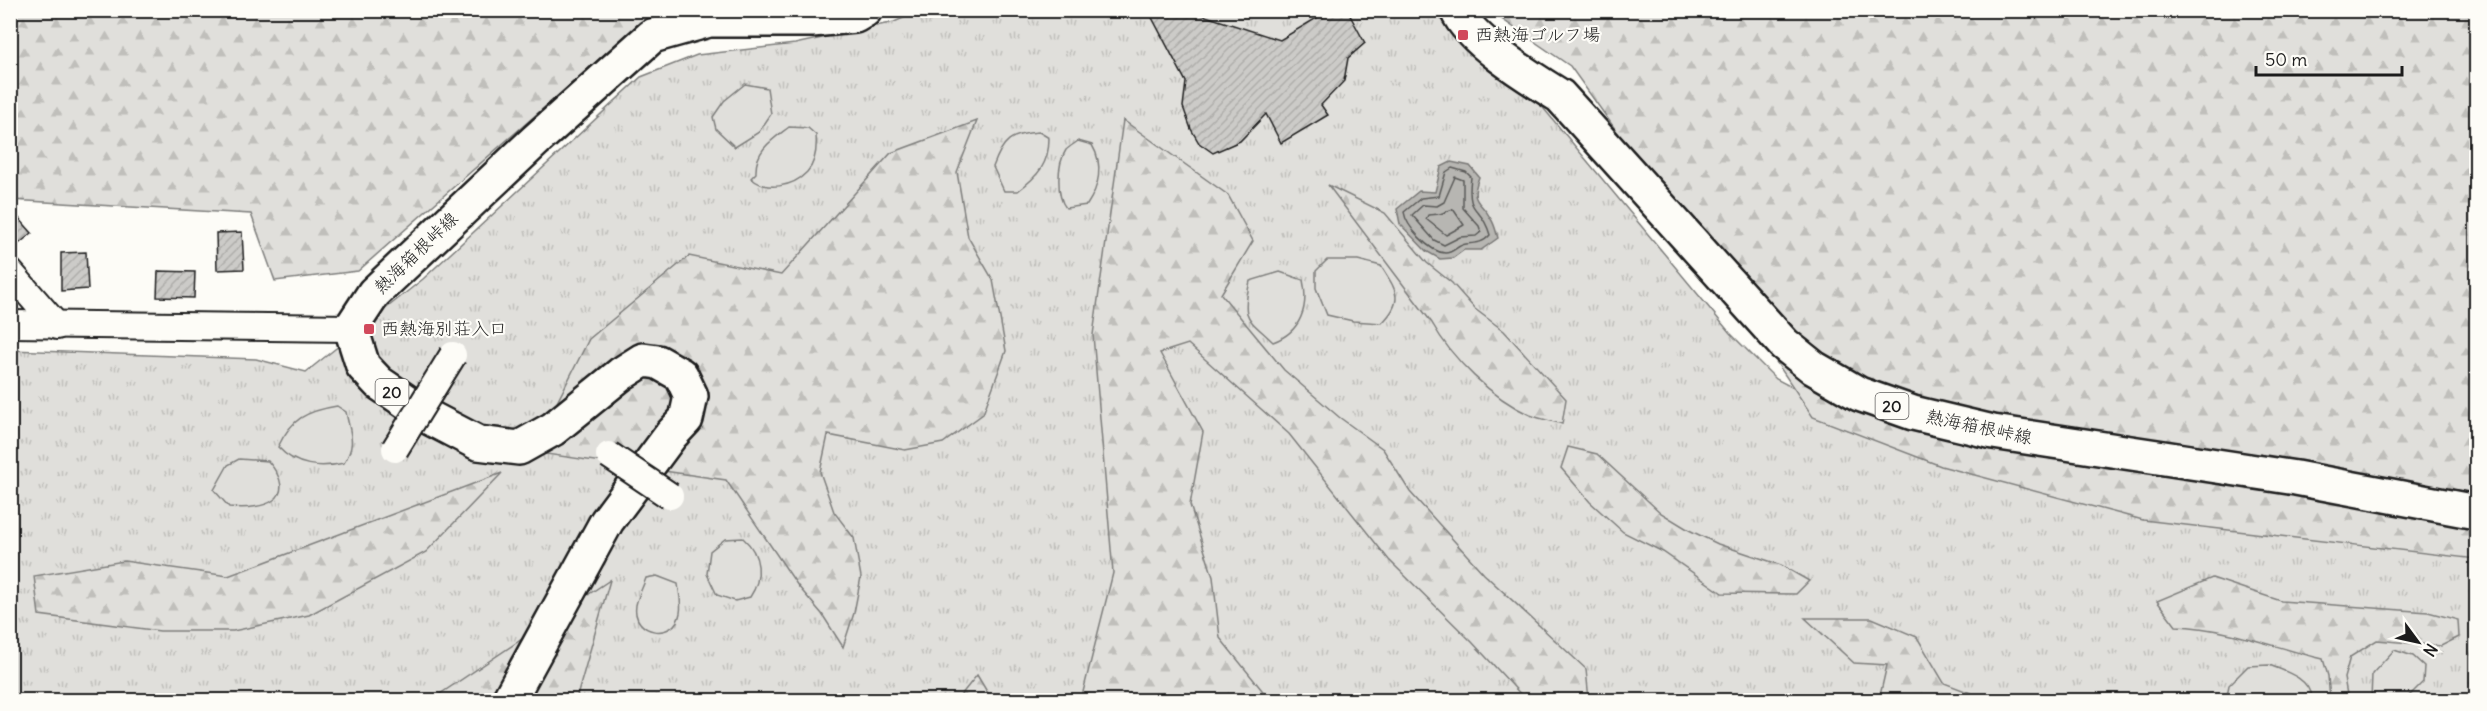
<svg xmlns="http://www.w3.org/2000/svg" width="2487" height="711" font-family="Delius,'Klee One',sans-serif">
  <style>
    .grass { fill: url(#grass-tufts); stroke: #7e7e7c; stroke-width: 1.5 }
    .forest { fill: url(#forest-firs); stroke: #7e7e7c; stroke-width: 1.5 }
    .pitch { fill: #e0dfdb; stroke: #7e7e7c; stroke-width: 1.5 }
    .water { fill: #b7b6b2; stroke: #797876; stroke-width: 1.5 }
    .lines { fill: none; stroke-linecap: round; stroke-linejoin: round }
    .shore { stroke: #5a5a58; stroke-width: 1.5 }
    .building { fill: url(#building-hatch); stroke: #1c1c1c; stroke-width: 1.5 }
    .minor-casing { stroke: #1c1c1c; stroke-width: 30 }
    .major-casing { stroke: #1c1c1c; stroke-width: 38 }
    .minor { stroke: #fdfcf7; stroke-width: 26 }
    .major { stroke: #fdfcf7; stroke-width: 33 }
    .minor-bridge-casing { stroke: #1c1c1c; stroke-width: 30; stroke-linecap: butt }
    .minor-bridge { stroke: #fdfcf7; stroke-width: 26 }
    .poi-dot { fill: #d1495b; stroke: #fdfcf7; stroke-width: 2 }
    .labels { text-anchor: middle; stroke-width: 4.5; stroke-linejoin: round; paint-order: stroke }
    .shield { fill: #fdfcf7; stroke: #605f5e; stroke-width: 1.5 }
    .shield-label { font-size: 16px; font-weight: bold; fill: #1c1c1c }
    .poi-label { font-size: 18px; fill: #1c1c1c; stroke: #fdfcf7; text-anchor: start }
    .street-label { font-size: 18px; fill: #1c1c1c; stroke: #fdfcf7 }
  </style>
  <defs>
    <pattern id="grass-tufts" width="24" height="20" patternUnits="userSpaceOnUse" patternTransform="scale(1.5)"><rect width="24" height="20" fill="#e0dfdb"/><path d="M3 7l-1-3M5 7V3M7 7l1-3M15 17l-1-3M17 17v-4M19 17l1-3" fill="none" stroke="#c0bfbb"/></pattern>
    <pattern id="forest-firs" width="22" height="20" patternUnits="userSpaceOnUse" patternTransform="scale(1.5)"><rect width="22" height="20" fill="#e0dfdb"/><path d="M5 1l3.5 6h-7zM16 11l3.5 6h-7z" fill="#c0bfbb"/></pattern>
    <pattern id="building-hatch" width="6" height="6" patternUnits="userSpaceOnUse" patternTransform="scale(1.5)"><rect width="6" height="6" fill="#cccbc8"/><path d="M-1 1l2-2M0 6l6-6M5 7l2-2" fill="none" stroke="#afaeab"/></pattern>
  </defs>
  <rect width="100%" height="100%" fill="#fdfcf7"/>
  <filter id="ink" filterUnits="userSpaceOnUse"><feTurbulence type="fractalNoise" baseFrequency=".0167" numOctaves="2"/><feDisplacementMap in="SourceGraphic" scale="12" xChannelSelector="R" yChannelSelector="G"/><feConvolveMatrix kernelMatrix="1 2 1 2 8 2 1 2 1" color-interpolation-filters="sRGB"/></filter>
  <g filter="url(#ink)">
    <!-- grass -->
    <path class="grass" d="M920,11H1442L1530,92L1730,333L1776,379L1830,407L2476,512V700H11V350L256,359L306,372L423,279L641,77L697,55L795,44L894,22Z"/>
    <!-- forest -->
    <g class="forest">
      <path d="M10,11L11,10L654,11L358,271L275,281L251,214L11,200Z"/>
      <path d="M1490,11H2476V559L2143,520L1941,466L1813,417L1696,242L1570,66Z"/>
      <path d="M1123,120L1228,195L1253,241L1221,294L1284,370L1339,417L1383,449L1410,492L1484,574L1586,669L1589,700H1526L1472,642L1389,560L1289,434L1188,344L1160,353L1203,432L1190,505L1213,577L1220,638L1270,700H1081L1113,573L1093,335Z"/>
      <path d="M977,121L957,172L968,237L993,280L1006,351L983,414L943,443L905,450L828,435L820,472L834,512L854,538L861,577L854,613L843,647L822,614L798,586L726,480L532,452L589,339L689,256L781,275L891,153Z"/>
      <path d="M1328,185L1385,213L1427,263L1452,283L1475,309L1504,331L1566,399L1562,424C1552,421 1540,419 1530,415C1492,398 1452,359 1432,323Z"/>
      <path d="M1568,447L1597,454L1661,513L1689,530L1718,544L1781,565L1809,581L1796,594L1722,593L1663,552L1623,532L1590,502L1561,468Z"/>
      <path d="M502,473L426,552L309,615L233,631H160L39,615L34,576L124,561L228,576Z"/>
      <path d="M2212,578L2281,601L2428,612L2458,620L2459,637L2441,646L2377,640L2350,657L2344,678L2348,700H2330L2328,676L2323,659C2273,647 2228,628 2176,626L2157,601Z"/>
      <path d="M610,580L576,700H431Z"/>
      <path d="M1805,618H1872L1917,637L1944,683L1989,700H1879L1887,665L1854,663Z"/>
      <path d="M977,675L992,700H957Z"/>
    </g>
    <!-- pitch -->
    <g class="pitch">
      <path d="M745,84L767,88L771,114L759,132L735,147L716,129L713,117L724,101Z"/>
      <path d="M789,127L808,128L816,135C817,148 816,162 807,172C793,187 766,192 751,178L756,173C755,150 772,140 789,127Z"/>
      <path d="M1039,132L1049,138C1049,164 1038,176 1018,191H1004L993,167C1003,140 1010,134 1039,132Z"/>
      <path d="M1078,141L1092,145C1104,165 1099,187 1087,205L1066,208C1056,196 1057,164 1066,150C1069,147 1074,144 1078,141Z"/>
      <path d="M1327,260H1358L1381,266C1396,290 1405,300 1382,323L1353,321L1327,315L1316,288V271Z"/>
      <path d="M1280,272L1303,280C1309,307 1301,332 1273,342C1247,317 1241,320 1250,281Z"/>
      <path d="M337,406L346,412C350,434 357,443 344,463C320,469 295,466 278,447C291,419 306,411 337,406Z"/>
      <path d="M239,459L268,461C301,499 264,511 229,507L214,490L228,465Z"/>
      <path d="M743,538C761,554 763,578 750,597L735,601L717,595L707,574L710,551L725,539Z"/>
      <path d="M657,576L678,584C679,593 682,604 680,613C675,642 631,635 636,605C638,596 643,587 646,578Z"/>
      <path d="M2394,650L2413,656L2424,666L2423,682L2405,700H2371L2372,674Z"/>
      <path d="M2269,665C2285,671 2312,679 2311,700H2226L2229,685L2248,666Z"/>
    </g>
    <!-- water -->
    <path class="water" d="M1451,162L1470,166L1479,177C1469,204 1480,199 1491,219C1495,225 1496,232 1498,238L1481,250H1464L1453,258L1440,259L1426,251L1400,224L1397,209L1419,191L1435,192L1441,167Z"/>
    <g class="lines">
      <!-- shore -->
      <g class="shore">
        <path d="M1452,168L1466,172L1471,177C1466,218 1481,203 1490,235C1483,243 1477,243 1466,244C1457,245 1454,253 1445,253C1429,252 1406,226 1404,212L1421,198L1439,196L1446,172Z"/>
        <path d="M1455,177L1463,180V208L1479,226L1481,232L1476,236L1460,237L1444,245L1434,240L1412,215L1423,205L1437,206L1444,202Z"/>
        <path d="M1453,209L1464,225L1446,235L1426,219L1428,215L1440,214Z"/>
      </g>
    </g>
    <!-- building -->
    <g class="building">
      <path d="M1148,10H1187L1280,40L1330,10H1347L1365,43L1348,58L1344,81L1321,105L1328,115L1281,143L1266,114L1240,141L1213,153L1199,143L1191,129L1183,107L1186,82Z"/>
      <path d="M10,208L32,233L10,251Z"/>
      <path d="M242,232L244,269L217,270L216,233Z"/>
      <path d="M86,252L88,289L61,291V253Z"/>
      <path d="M158,271L195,272L194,298L157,297Z"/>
    </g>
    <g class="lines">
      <defs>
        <g id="minor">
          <path d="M10,272L57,326"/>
          <path d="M10,324L351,328"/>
        </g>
        <g id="major">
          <path d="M1457,10C1470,41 1531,78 1560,96L1784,344L1814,368L1859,394L1913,413L1993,432L2296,478L2476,512"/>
          <path d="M509,700L607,521L671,435L686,419L691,396L681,375L658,362L643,360L621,374L553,429L519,448L478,443L432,419L379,383L363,366L351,328L374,293L536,140L652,36L709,20H812L855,16L865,10"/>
        </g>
      </defs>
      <!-- minor casing -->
      <use href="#minor" class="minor-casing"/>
      <!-- major casing -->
      <use href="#major" class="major-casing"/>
      <!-- minor -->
      <use href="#minor" class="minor"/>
      <!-- major -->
      <use href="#major" class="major"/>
      <defs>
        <g id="minor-bridge">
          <path d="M395,449L453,355"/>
          <path d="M609,455L670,496"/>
        </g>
      </defs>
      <!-- minor-bridge casing -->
      <use href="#minor-bridge" class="minor-bridge-casing"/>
      <!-- minor-bridge -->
      <use href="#minor-bridge" class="minor-bridge"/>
    </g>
  </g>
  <!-- markers -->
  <g class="poi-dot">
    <rect x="1457" y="29" width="12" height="12" rx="3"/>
    <rect x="363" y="323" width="12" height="12" rx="3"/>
  </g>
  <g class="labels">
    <!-- shield labels -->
    <g class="shield">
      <rect x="375.5" y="379" width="33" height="26" rx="4.5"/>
      <rect x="1875.5" y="393" width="33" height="26" rx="4.5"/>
    </g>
    <g class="shield-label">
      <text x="392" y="398">20</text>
      <text x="1892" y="412">20</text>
    </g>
    <!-- poi labels -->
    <g class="poi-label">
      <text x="1475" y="41">西熱海ゴルフ場</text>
      <text x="381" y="335">西熱海別荘入口</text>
    </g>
    <!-- street labels -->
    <g class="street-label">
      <text transform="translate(416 253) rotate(-44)" y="6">熱海箱根峠線</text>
      <text transform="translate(1979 427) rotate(12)" y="6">熱海箱根峠線</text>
    </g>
  </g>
  <!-- margin -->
  <rect width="2487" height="711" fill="none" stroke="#fdfcf7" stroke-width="36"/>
  <rect x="18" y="18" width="2451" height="675" fill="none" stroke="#1c1c1c" stroke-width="2" filter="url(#ink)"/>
  <!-- north arrow -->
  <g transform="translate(2418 642) rotate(123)" stroke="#fdfcf7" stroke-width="4.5" paint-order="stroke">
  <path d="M0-4.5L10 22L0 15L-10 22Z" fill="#1c1c1c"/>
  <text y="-9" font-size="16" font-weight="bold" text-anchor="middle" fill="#1c1c1c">N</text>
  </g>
  <!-- scale -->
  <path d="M2256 66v9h146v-9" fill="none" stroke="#1c1c1c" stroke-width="3"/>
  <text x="2265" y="66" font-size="18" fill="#1c1c1c" stroke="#fdfcf7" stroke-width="4.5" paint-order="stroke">50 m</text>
</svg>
